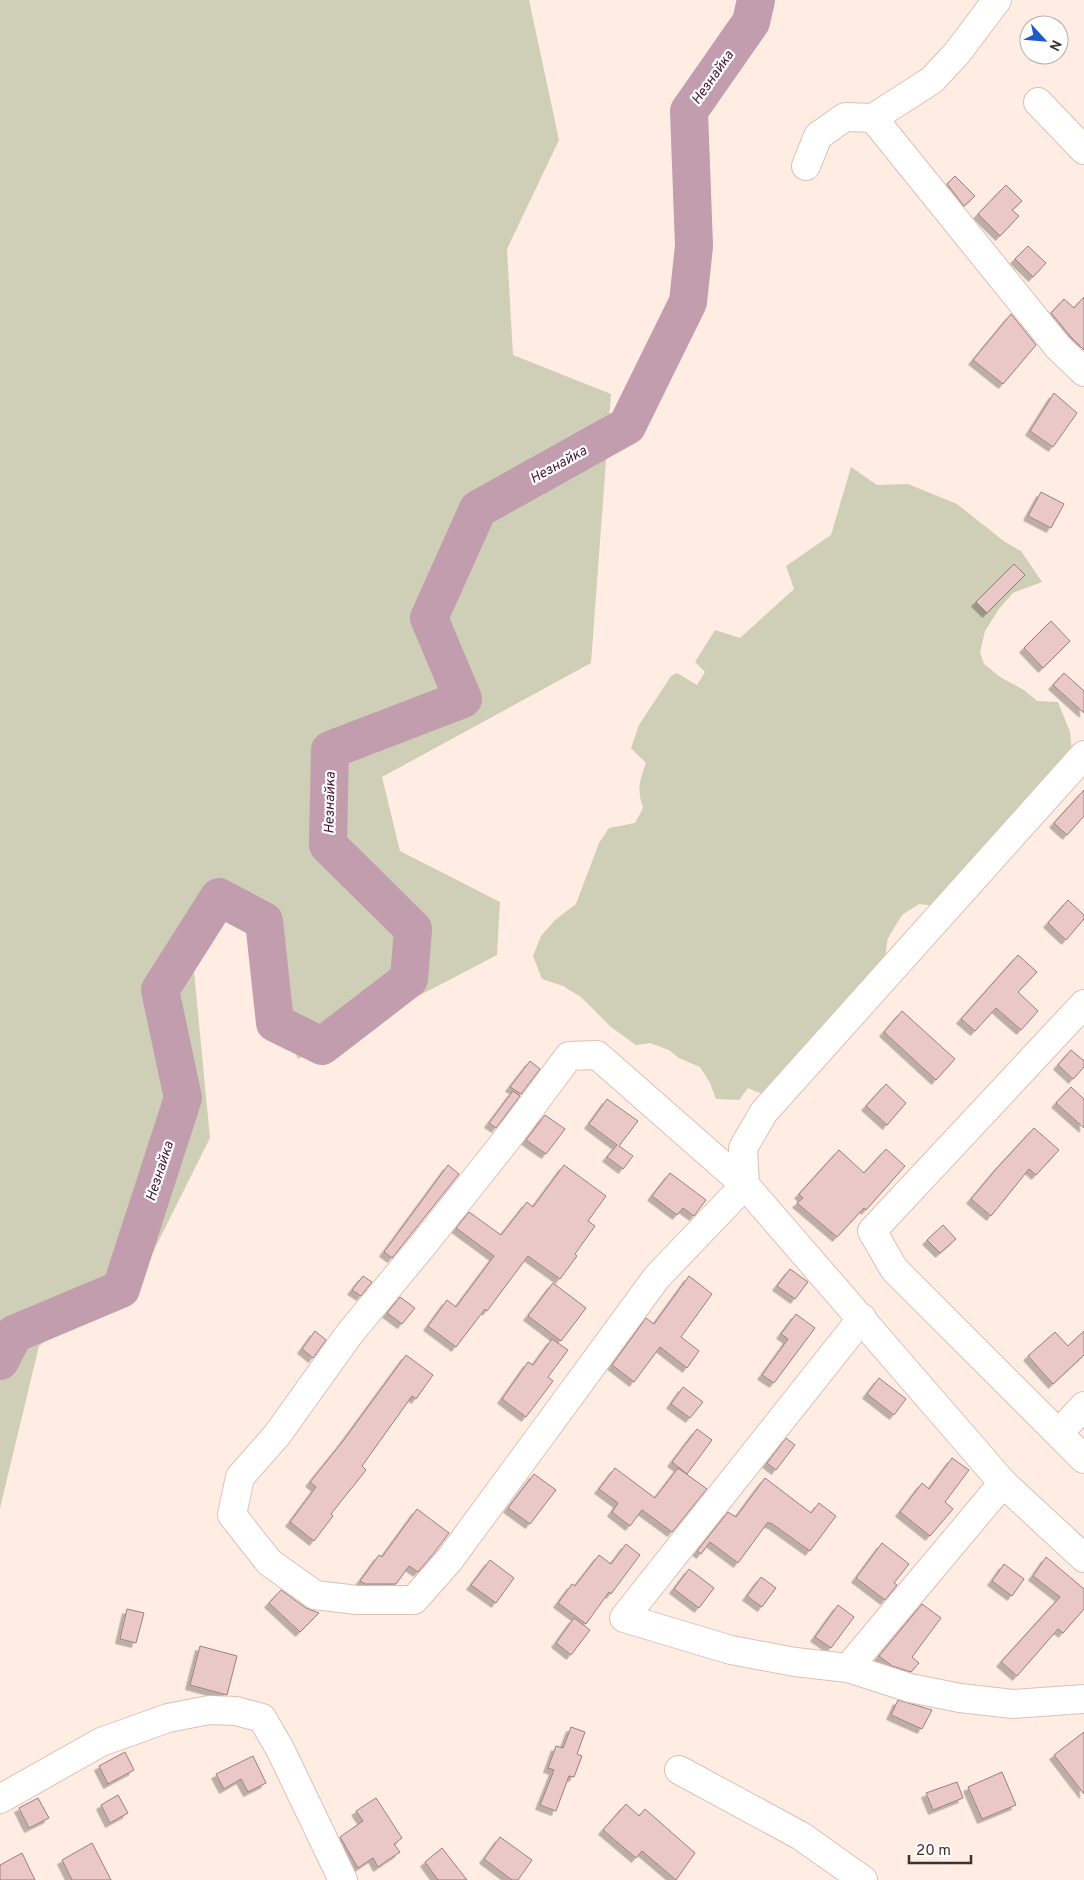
<svg xmlns="http://www.w3.org/2000/svg" width="1084" height="1880" font-family="Overpass,sans-serif">
  <style>
    .green { fill: #cecfb6 }
    .lines { fill: none; stroke-linecap: round; stroke-linejoin: round }
    .river { stroke: #c29dad; stroke-width: 38 }
    .building { fill: #e9c8c7; stroke: #9c7e7e; filter: url(#shadow) }
    .minor-casing { stroke: #dcc0b2; stroke-width: 30 }
    .minor { stroke: #fff; stroke-width: 28 }
    .labels { text-anchor: middle; stroke-width: 4.5; stroke-linejoin: round; paint-order: stroke }
    .water-label { font-size: 14px; font-style: italic; fill: #471831; stroke: #fff }
  </style>
  <defs>
    <filter id="shadow"><feDropShadow dx="-4.5" dy="4.5" stdDeviation="0" flood-color="#0004"/></filter>
  </defs>
  <rect width="100%" height="100%" fill="#ffede4"/>
  <!-- green -->
  <g class="green">
    <path d="M0,0H529L559,140L507,249L513,355L611,394L591,663L382,777L400,851L500,902L497,955L298,1059L238,911L191,940L210,1138L148,1262L39,1346L0,1508Z"/>
    <path d="M851,467L877,485L908,484L957,504L1005,542L1021,551L1042,582L1013,593L999,609L985,631L980,652L984,664L1000,677L1024,690L1037,701L1058,702L1070,732L1072,752L936,906L919,904L902,915L888,938L884,962L777,1096L757,1092L748,1088L739,1100L716,1099L710,1083L700,1067L679,1058L669,1050L650,1043L636,1045L611,1027L581,997L563,986L542,979L533,956L541,936L555,920L576,904L599,843L609,828L635,823L643,808C637,789 639,782 646,763L631,748L639,725L671,676L677,673L697,685L705,672L695,662L715,630L740,638L794,589L786,566L831,535Z"/>
  </g>
  <g class="lines">
    <!-- river -->
    <path class="river" d="M0,1361L14,1334L121,1289L183,1098L160,990L219,897L264,921L275,1023L322,1046L409,979L413,929L328,845L330,750L463,699L429,618L478,509L627,426L688,302L694,246L689,111L751,22L756,0"/>
  </g>
  <!-- building -->
  <g class="building">
    <path d="M955,176L975,196L964,206L947,184Z"/>
    <path d="M1006,185L1022,201L1012,210L1019,216L1000,236L978,214Z"/>
    <path d="M1028,246L1046,263L1033,277L1015,259Z"/>
    <path d="M1084,297V350L1070,336L1051,313L1064,299L1074,308Z"/>
    <path d="M1011,314L1036,345L1003,384L973,360Z"/>
    <path d="M1054,393L1077,413L1053,447L1030,431Z"/>
    <path d="M1041,492L1064,504L1051,528L1028,516Z"/>
    <path d="M1014,564L1025,575L987,613L976,602Z"/>
    <path d="M1051,621L1070,641L1043,668L1024,648Z"/>
    <path d="M1064,673L1084,691V713L1053,685Z"/>
    <path d="M1084,790V816L1067,835L1054,823Z"/>
    <path d="M1068,900L1084,915V919L1066,940L1048,923Z"/>
    <path d="M1018,955L1037,972L1018,992L1038,1011L1021,1030L996,1008L975,1031L961,1019Z"/>
    <path d="M902,1011L955,1059L936,1080L884,1032Z"/>
    <path d="M1071,1050L1084,1061V1067L1073,1079L1058,1065Z"/>
    <path d="M530,1061L540,1069L521,1094L510,1087Z"/>
    <path d="M886,1084L906,1103L887,1125L866,1106Z"/>
    <path d="M1071,1087L1084,1099V1128L1056,1103Z"/>
    <path d="M513,1091L520,1096L496,1128L489,1123Z"/>
    <path d="M607,1099L638,1121L619,1146L633,1156L623,1169L607,1157L617,1145L589,1124Z"/>
    <path d="M545,1115L565,1129L546,1154L526,1140Z"/>
    <path d="M1034,1128L1059,1150L1036,1175L1029,1169L991,1216L971,1199L997,1168Z"/>
    <path d="M886,1149L905,1166L866,1210L864,1208L837,1237L797,1203L803,1198L799,1194L839,1150L864,1173Z"/>
    <path d="M448,1165L459,1174L392,1258L384,1252Z"/>
    <path d="M564,1165L606,1196L588,1221L595,1226L575,1254L577,1256L560,1279L528,1256L487,1311L485,1309L456,1347L428,1326L447,1300L456,1307L494,1256L456,1228L469,1212L501,1235L527,1202L533,1207Z"/>
    <path d="M670,1173L706,1200L694,1216L683,1208L677,1215L652,1196Z"/>
    <path d="M943,1225L956,1239L940,1253L927,1240Z"/>
    <path d="M790,1269L808,1282L795,1299L777,1286Z"/>
    <path d="M363,1276L372,1282L361,1296L352,1290Z"/>
    <path d="M689,1276L712,1294L681,1337L699,1351L687,1368L660,1347L634,1382L612,1365L646,1318L654,1324Z"/>
    <path d="M553,1283L586,1308L561,1341L528,1316Z"/>
    <path d="M400,1297L415,1308L402,1324L387,1313Z"/>
    <path d="M796,1314L815,1328L774,1383L762,1375L788,1339L781,1334Z"/>
    <path d="M315,1331L326,1340L313,1358L302,1349Z"/>
    <path d="M1084,1331V1355L1053,1384L1028,1356L1055,1332L1068,1346Z"/>
    <path d="M552,1339L568,1350L548,1377L553,1381L526,1417L502,1399L528,1362L533,1365Z"/>
    <path d="M406,1355L433,1375L416,1399L412,1396L362,1466L366,1470L331,1514L333,1516L314,1541L290,1522L316,1487L310,1482L343,1441Z"/>
    <path d="M879,1378L906,1399L894,1415L867,1394Z"/>
    <path d="M683,1387L703,1402L690,1418L671,1404Z"/>
    <path d="M697,1429L712,1440L687,1474L672,1462Z"/>
    <path d="M786,1438L795,1445L776,1470L767,1463Z"/>
    <path d="M952,1458L969,1470L945,1502L953,1509L930,1536L900,1512L922,1483L929,1489Z"/>
    <path d="M615,1468L655,1498L678,1468L707,1489L672,1532L642,1510L630,1526L612,1512L618,1503L599,1489Z"/>
    <path d="M534,1474L556,1490L530,1524L508,1508Z"/>
    <path d="M765,1478L811,1513L819,1503L836,1516L810,1551L771,1523L770,1524L768,1522L738,1563L710,1542L701,1554L697,1551L728,1512L736,1517Z"/>
    <path d="M417,1509L449,1533L434,1553L418,1572L409,1566L396,1584H365L360,1581L379,1555L382,1557Z"/>
    <path d="M882,1543L909,1564L894,1583L897,1585L885,1600L856,1578Z"/>
    <path d="M626,1544L640,1555L611,1594L609,1592L586,1624L558,1603L572,1584L575,1586L599,1555L611,1564Z"/>
    <path d="M1046,1557L1084,1589V1609L1063,1633L1058,1629L1017,1676L1001,1662L1060,1597L1033,1576Z"/>
    <path d="M490,1560L514,1578L496,1603L471,1585Z"/>
    <path d="M1004,1564L1024,1579L1012,1596L992,1581Z"/>
    <path d="M689,1569L714,1588L699,1608L674,1589Z"/>
    <path d="M761,1577L776,1588L762,1607L747,1596Z"/>
    <path d="M281,1590L306,1608L319,1613L300,1632L269,1603Z"/>
    <path d="M922,1604L941,1618L912,1657L919,1663L911,1672L892,1666L879,1656Z"/>
    <path d="M838,1605L854,1617L831,1648L815,1637Z"/>
    <path d="M127,1609L144,1613L136,1643L120,1639Z"/>
    <path d="M574,1618L590,1630L571,1655L556,1643Z"/>
    <path d="M200,1646L237,1656L227,1695L190,1685Z"/>
    <path d="M898,1700L932,1710L922,1729L891,1715Z"/>
    <path d="M571,1727L585,1732L577,1754L582,1756L574,1777L569,1776L556,1811L540,1805L554,1770L548,1768L556,1746L563,1748Z"/>
    <path d="M1084,1732V1794L1054,1755Z"/>
    <path d="M125,1752L134,1770L108,1784L99,1766Z"/>
    <path d="M253,1756L266,1783L248,1792L241,1779L224,1789L216,1774Z"/>
    <path d="M1002,1772L1016,1805L982,1819L968,1787Z"/>
    <path d="M957,1782L963,1798L933,1810L926,1793Z"/>
    <path d="M118,1795L128,1813L110,1823L101,1805Z"/>
    <path d="M38,1798L49,1818L29,1828L19,1808Z"/>
    <path d="M376,1798L402,1838L394,1844L400,1852L378,1867L373,1858L358,1868L340,1837L363,1821L356,1811Z"/>
    <path d="M626,1804L639,1816L645,1809L695,1853L676,1880L642,1851L636,1858L603,1830Z"/>
    <path d="M500,1837L532,1860L518,1880H512L484,1859Z"/>
    <path d="M92,1843L111,1880H72L62,1860Z"/>
    <path d="M442,1848L467,1880H438L425,1862Z"/>
    <path d="M22,1853L35,1880H0V1865Z"/>
  </g>
  <g class="lines">
    <defs>
      <g id="minor">
        <path d="M1038,102L1084,150"/>
        <path d="M873,118L1058,347L1084,372"/>
        <path d="M806,166L818,136L845,117L873,118L932,80L957,53L997,0"/>
        <path d="M1084,755L764,1112L743,1148L745,1185L657,1277L450,1559L414,1600H357L315,1595L269,1562L232,1515L240,1477L277,1435L350,1333L423,1245L504,1143L569,1056L597,1055L745,1185L1003,1483L1084,1558"/>
        <path d="M1084,1004L872,1231L894,1269L1084,1459"/>
        <path d="M862,1318L624,1618L731,1650L795,1662L848,1668L910,1688L960,1698L1013,1704L1084,1699"/>
        <path d="M1059,1433L1084,1406"/>
        <path d="M848,1668L1003,1483"/>
        <path d="M679,1770L801,1836L863,1880"/>
        <path d="M0,1799L101,1742L168,1718L209,1710L236,1711L262,1718L280,1749L343,1880"/>
      </g>
    </defs>
    <!-- minor casing -->
    <use href="#minor" class="minor-casing"/>
    <!-- minor -->
    <use href="#minor" class="minor"/>
  </g>
  <g class="labels">
    <!-- water labels -->
    <g class="water-label">
      <text transform="translate(712 77) rotate(-55)" y="5">Незнайка</text>
      <text transform="translate(558 464) rotate(-29)" y="5">Незнайка</text>
      <text transform="translate(329 803) rotate(-89)" y="5">Незнайка</text>
      <text transform="translate(159 1171) rotate(-72)" y="5">Незнайка</text>
    </g>
  </g>
  <!-- north arrow -->
  <g transform="translate(1044 40) rotate(116)"><circle r="24" fill="#ffffff" stroke="#b1adab"/>
  <path d="M0-4L9 19L0 12L-9 19Z" fill="#1f5bc8"/>
  <text y="-8" font-size="14" font-weight="bold" text-anchor="middle" fill="#3d332d">N</text>
  </g>
  <!-- scale -->
  <path d="M909 1855v8h62v-8" fill="none" stroke="#3d332d" stroke-width="2.5"/>
  <text x="916" y="1855" font-size="15" fill="#3d332d" stroke="#ffffff" stroke-width="4" paint-order="stroke">20 m</text>
</svg>
